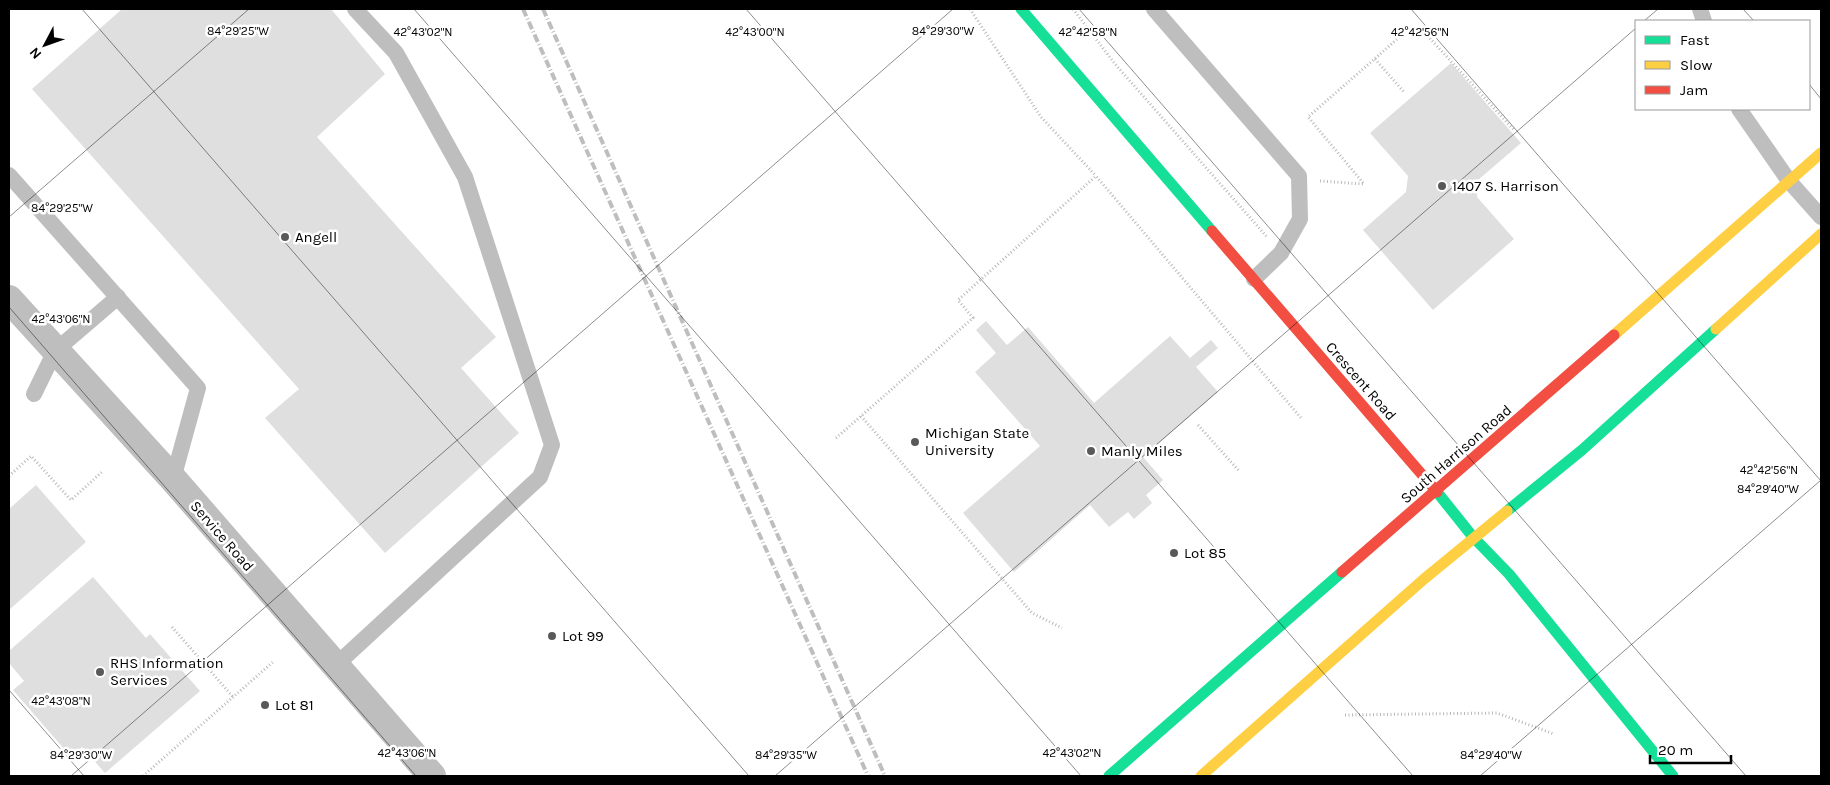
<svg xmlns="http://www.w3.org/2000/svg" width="1830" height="785" font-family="Karla,sans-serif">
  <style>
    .building { fill: #dfdfdf }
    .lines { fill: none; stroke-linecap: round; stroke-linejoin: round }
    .path { stroke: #b9b9b9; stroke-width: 3; stroke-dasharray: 1 2.5; stroke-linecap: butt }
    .lane { stroke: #bebebe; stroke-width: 16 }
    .street { stroke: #bebebe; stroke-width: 28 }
    .fast { stroke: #16e098; stroke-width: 11 }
    .slow { stroke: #ffcf43; stroke-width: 11 }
    .jam { stroke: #f24e42; stroke-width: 11 }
    .rail { stroke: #bebebe; stroke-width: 4; stroke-dasharray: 8 2.5 1 2.5; stroke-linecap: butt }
    .ticks { fill: none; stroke: #000; stroke-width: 1; stroke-opacity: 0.45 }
    .poi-dot { fill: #595959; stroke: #fff; stroke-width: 2 }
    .labels { text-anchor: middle; stroke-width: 5; stroke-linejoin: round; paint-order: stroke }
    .poi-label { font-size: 15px; fill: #000; stroke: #fff; text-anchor: start }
    .street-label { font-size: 15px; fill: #000; stroke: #fff }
    .ticks-label { font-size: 12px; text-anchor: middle; fill: #000; stroke: #fff; stroke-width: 5; stroke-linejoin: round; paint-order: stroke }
  </style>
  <rect width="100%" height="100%" fill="#fff"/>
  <!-- building -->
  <g class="building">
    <path d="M122,9H331L385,74L317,137L496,337L461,368L519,433L385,553L265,418L299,389L32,89Z"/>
    <path d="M1451,63L1521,143L1478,180L1477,197L1514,239L1433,310L1363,230L1406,192L1408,176L1370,133Z"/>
    <path d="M986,321L1007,345L1028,327L1094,403L1170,336L1190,358L1211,340L1218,348L1196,367L1218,392L1143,457L1163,480L1146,495L1152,503L1134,519L1128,512L1109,527L1090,505L1014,572L963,513L1040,446L975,372L996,353L976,330Z"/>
    <path d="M36,485L86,542L9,610V509Z"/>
    <path d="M93,577L146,638L150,634L200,691L105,773L82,747L71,757L13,690L24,681L9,663V651Z"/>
  </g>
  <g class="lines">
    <!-- path -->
    <g class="path">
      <path d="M970,9L1041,117L1096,176"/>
      <path d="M1073,9L1115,64L1267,237"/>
      <path d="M1375,59L1404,92"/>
      <path d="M1320,181L1364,184L1308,117L1403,34L1415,31L1426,34L1514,130"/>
      <path d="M861,416L1032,613L1062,628"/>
      <path d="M1198,425L1240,472"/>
      <path d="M836,438L973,318L958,300L1096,176L1301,418"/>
      <path d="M9,476L31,456L71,500L103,471"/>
      <path d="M172,627L233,697"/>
      <path d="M1345,715L1497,713L1554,734"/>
      <path d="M143,776L273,662"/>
    </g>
    <!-- lane -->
    <g class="lane">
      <path d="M1154,9L1299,176L1300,219L1281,253L1254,279"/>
      <path d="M1700,9L1704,21"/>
      <path d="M1739,109L1789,181L1821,217"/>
      <path d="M9,175L198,388L173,479"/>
      <path d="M34,394L55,351L118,297"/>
      <path d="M335,666L540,477L552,445L465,177L396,53L355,9"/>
    </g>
    <!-- street -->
    <path class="street" d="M9,299L173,479L432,776"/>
    <!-- fast -->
    <g class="fast">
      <path d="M1021,9L1212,231"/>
      <path d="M1437,492L1473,537L1509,574L1673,776"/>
      <path d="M1507,511L1582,450L1716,329"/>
      <path d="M1109,776L1342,572"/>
    </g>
    <!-- slow -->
    <g class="slow">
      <path d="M1716,329L1821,234"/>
      <path d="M1614,335L1821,153"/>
      <path d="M1201,776L1424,579L1507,511"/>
    </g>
    <!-- jam -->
    <g class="jam">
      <path d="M1212,231L1437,492"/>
      <path d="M1342,572L1614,335"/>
    </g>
    <!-- rail -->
    <g class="rail">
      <path d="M523,9L868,776"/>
      <path d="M543,9L885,776"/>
    </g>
  </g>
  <!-- ticks -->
  <path class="ticks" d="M82,9L749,776M414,9L1081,776M746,9L1413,776M1079,9L1746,776M1411,9L1821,481M1743,9L1754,21M1644,21L1658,9M1809,84L1821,99M9,217L249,9M9,307L416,776M9,690L84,776M71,776L953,9M775,776L1636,28M1480,776L1821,480"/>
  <!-- markers -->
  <g class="poi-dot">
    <circle cx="1442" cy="186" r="5"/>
    <circle cx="285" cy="237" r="5"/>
    <circle cx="915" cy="442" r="5"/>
    <circle cx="1091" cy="451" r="5"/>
    <circle cx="1174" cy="553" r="5"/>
    <circle cx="552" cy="636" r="5"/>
    <circle cx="100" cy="672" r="5"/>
    <circle cx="265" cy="705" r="5"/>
  </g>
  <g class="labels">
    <!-- poi labels -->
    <g class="poi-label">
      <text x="1452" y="191">1407 S. Harrison</text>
      <text x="295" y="242">Angell</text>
      <text x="925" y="438">Michigan State<tspan x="925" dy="17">University</tspan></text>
      <text x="1101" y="456">Manly Miles</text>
      <text x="1184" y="558">Lot 85</text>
      <text x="562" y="641">Lot 99</text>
      <text x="110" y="668">RHS Information<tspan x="110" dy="17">Services</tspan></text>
      <text x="275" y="710">Lot 81</text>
    </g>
    <!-- street labels -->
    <g class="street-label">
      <text transform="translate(1361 381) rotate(49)" y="5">Crescent Road</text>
      <text transform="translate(1456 454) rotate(-41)" y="5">South Harrison Road</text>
      <text transform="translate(222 536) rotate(49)" y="5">Service Road</text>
    </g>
  </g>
  <g class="ticks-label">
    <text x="238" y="35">84°29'25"W</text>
    <text x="943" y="35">84°29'30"W</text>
    <text x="1088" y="36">42°42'58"N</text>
    <text x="1420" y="36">42°42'56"N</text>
    <text x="423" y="36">42°43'02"N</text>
    <text x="755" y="36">42°43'00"N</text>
    <text x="62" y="212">84°29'25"W</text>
    <text x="61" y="323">42°43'06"N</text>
    <text x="1769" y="474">42°42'56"N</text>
    <text x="1768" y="493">84°29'40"W</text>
    <text x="61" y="705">42°43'08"N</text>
    <text x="407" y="757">42°43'06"N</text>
    <text x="1072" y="757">42°43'02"N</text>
    <text x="81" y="759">84°29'30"W</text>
    <text x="786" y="759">84°29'35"W</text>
    <text x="1491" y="759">84°29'40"W</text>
  </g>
  <!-- border -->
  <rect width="1830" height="785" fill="none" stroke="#000000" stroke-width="20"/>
  <!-- legend -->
  <rect x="1635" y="20" width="175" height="90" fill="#ffffff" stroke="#999999"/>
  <rect x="1645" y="36" width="25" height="8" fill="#16e098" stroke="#999999"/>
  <text x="1680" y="45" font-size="15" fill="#000000">Fast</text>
  <rect x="1645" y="61" width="25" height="8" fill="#ffcf43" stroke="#999999"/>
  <text x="1680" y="70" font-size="15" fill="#000000">Slow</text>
  <rect x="1645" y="86" width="25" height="8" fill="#f24e42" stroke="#999999"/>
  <text x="1680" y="95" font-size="15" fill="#000000">Jam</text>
  <!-- north arrow -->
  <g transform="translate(45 45) rotate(229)" stroke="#ffffff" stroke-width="4" paint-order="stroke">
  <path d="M0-4L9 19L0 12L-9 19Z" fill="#000000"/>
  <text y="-8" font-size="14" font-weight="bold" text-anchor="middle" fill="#000000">N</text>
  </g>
  <!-- scale -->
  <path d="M1650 755v8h81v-8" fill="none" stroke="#000000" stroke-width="2.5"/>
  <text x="1658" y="755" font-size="15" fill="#000000" stroke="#ffffff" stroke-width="4" paint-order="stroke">20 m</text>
</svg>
